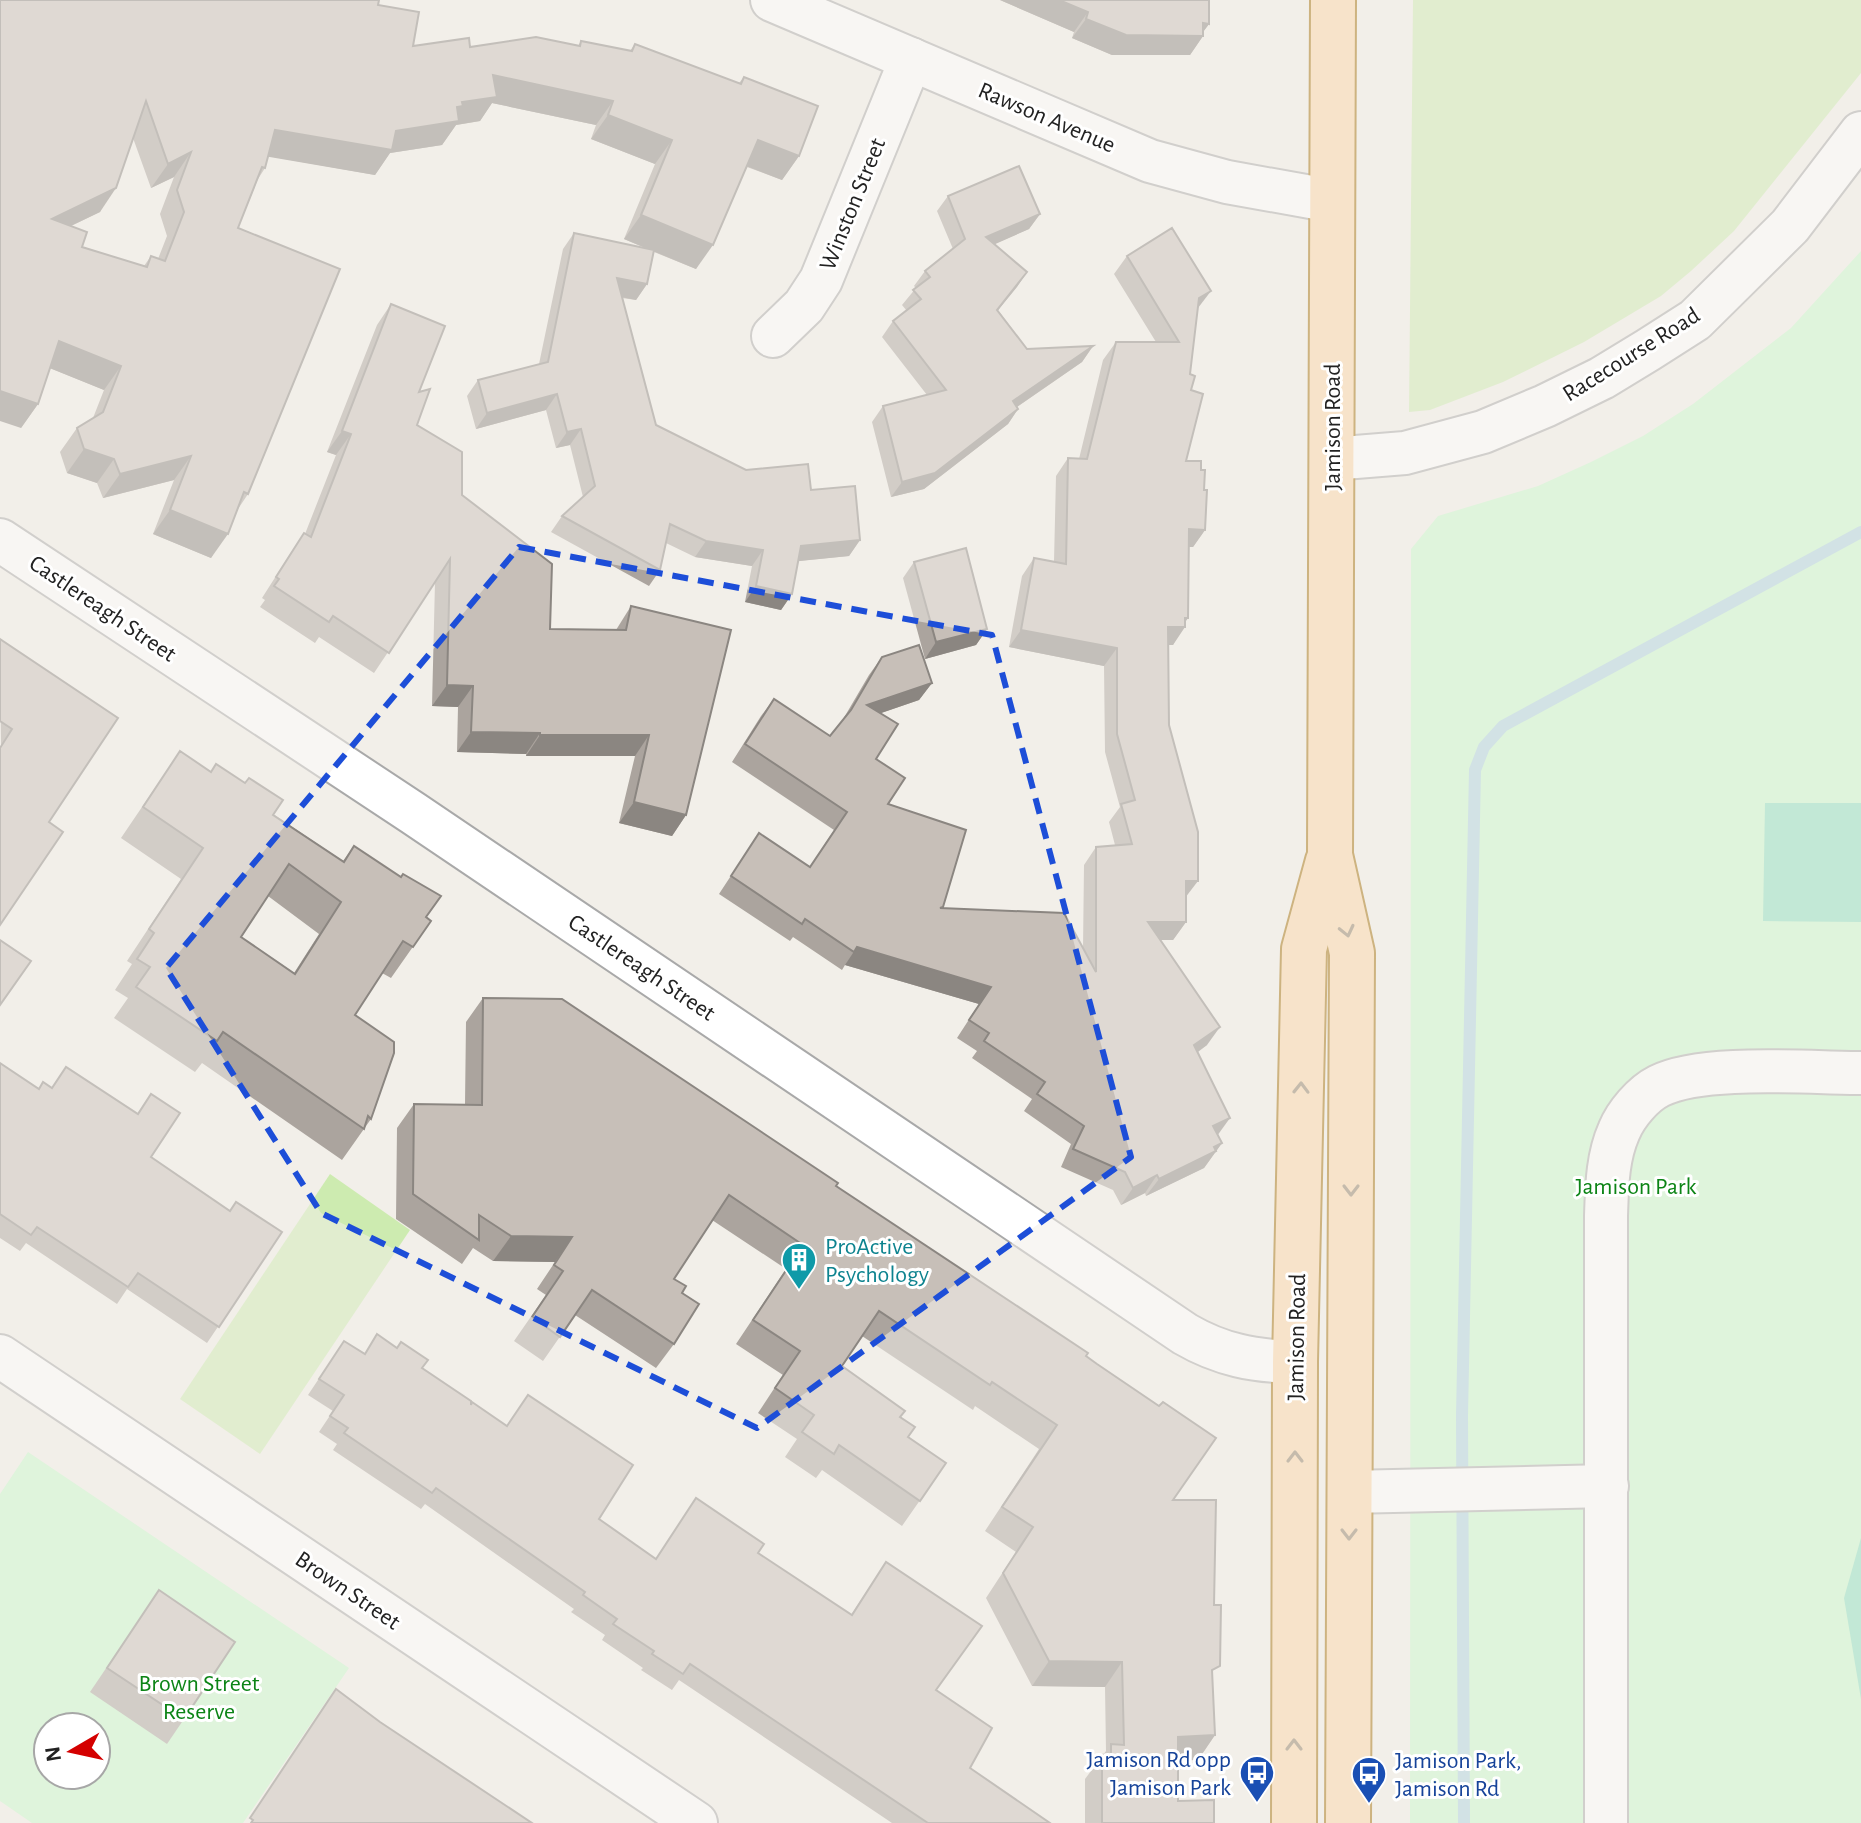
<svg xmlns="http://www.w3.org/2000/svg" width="1861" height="1823" font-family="'Alegreya Sans',sans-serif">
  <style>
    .grass { fill: #cdebb0 }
    .park { fill: #c8facc; fill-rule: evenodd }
    .pitch { fill: #88e0be }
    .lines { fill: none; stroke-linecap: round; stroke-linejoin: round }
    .stream { stroke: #aad3df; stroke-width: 12 }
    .minor-casing { stroke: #a9a9a9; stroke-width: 46 }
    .major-casing { stroke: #a06b00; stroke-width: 48 }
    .minor { stroke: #fff; stroke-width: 42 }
    .major { stroke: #fcd6a4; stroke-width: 44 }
    .wall { fill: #aba49e; fill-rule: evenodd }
    .shaded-wall { fill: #8b8681 }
    .building { fill: #c7bfb8; stroke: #8b8681; stroke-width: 2; fill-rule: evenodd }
    .oneway { stroke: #8f7c63 }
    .marked { fill: none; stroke: #1d4ed8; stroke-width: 6; stroke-dasharray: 16 10; stroke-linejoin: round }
    .labels { text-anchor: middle; stroke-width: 6; stroke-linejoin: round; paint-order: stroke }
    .street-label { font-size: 24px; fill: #222; stroke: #fff }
    .park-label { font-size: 24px; fill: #0c8416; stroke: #fff }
    .culture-label { font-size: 24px; fill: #0d838f; stroke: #fff; text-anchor: start }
    .transit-label { font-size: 24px; fill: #164399; stroke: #fff; text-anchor: end }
  </style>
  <rect width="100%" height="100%" fill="#f2efe9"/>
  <!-- grass -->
  <g class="grass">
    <path d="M1413,0H1861V73L1734,231L1691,271L1661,296L1584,342L1503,382L1430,410L1409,412Z"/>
    <path d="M330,1174L410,1230L260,1454L180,1399Z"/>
  </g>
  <!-- park -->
  <g class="park">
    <path d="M1861,251V1823H1410L1411,549L1438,516L1538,486L1591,462L1643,436L1693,404L1791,328Z"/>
    <path d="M28,1452L349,1668L243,1823H32L0,1801V1494ZM48,1727H96V1775H48Z"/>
  </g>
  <!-- pitch -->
  <g class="pitch">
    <path d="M1765,803H1861V922L1763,921Z"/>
    <path d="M1861,1538V1699L1844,1598Z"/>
  </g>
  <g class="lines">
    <!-- stream -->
    <path class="stream" d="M1464,1823L1462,1416L1475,770L1484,747L1503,726L1861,532"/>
    <defs>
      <g id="minor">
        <path d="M772,0L1150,161L1227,182L1333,201"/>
        <path d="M773,336L804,306L821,280L911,59"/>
        <path d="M1331,459L1405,453L1483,432L1545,406L1602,378L1648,350L1695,320L1790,226L1861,133"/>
        <path d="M0,540L413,813L1185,1334C1221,1355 1254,1361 1295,1362"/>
        <path d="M0,1356L696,1823"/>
        <path d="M1349,1492L1607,1486"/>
        <path d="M1606,1823V1216C1607,1188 1607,1158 1619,1131C1626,1114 1643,1094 1659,1086C1702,1064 1810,1073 1861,1073"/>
      </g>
      <g id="major">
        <path d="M1333,0L1330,855L1352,953L1348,1823"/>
        <path d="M1294,1823L1295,1362L1304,949L1328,861"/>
      </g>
    </defs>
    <!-- minor casing -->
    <use href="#minor" class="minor-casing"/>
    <!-- major casing -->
    <use href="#major" class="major-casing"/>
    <!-- minor -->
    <use href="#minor" class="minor"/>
    <!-- major -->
    <use href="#major" class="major"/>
  </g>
  <!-- wall -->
  <g class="wall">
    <path d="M0,0L378,5L413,46L470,47L578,46L581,41L630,51L635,44L739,83L744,77L799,156L782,180L747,167L696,269L654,252L647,284L636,300L622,298L656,425L746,470L811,490L860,540L849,556L798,561L792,594L781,610L745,602L752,566L695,557L666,543L660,570L649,586L551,532L562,516L583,497L570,445L556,448L546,410L476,429L467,396L478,380L539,364L563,249L574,233L645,248L624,239L655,164L591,139L596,125L492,103L480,121L456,125L442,145L390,153L375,175L268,156L265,168L258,179L238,228L248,494L238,509L211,558L153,534L174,480L103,498L97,483L67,473L60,452L77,428L93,418L104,390L50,368L38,404L21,428ZM133,138L151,188L174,177L160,214L167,236L158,259L151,256L144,266L82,247L71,226L100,212Z"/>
    <path d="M1000,0L1209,24L1203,32V36L1190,55H1112L1072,38L1074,32Z"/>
    <path d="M948,196L1040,214L1029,229L994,244L1027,272L998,310L1027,349L1093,346L1082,362L1017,407L1018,409L1008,424L924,489L891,497L872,422L883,406L927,395L882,337L893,321L907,311L902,305L916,288L914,286L925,271L953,249L937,211Z"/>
    <path d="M1127,256L1198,309L1190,374L1191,390L1186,461L1205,530L1193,547H1189L1185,622L1173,645H1168L1169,725L1186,897V922L1173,940H1160L1207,1045L1198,1052L1218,1135L1222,1143L1204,1168L1146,1196L1145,1193L1121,1205L1113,1190L1061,1167L1071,1144L1024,1111L1032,1099L972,1058L977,1051L957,1038L979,1004L845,965L842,970L793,937L790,941L719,894L759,833L810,867L834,830L732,762L761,716L774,699L830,736L842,721L869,675L882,657L932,683L919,700L881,713L876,759L888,804L942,908L1083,949L1084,865L1096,847L1115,845L1109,822L1120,807L1105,752L1104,666L1009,647L1022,576L1034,558L1054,562L1056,476L1068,458L1079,459L1103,360L1116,342H1156L1114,274Z"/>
    <path d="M391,304L419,392L417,425L550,629L616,630L631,606L686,815L672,836L619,823L635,756H526V754L457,752L458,707L432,706L435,582L374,673L319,637L315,643L260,607L265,600L262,598L290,554L304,533L305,534L336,455L327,452L377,325Z"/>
    <path d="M914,562L987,629L976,645L925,659L903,578Z"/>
    <path d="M0,639L49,822L0,925L1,746Z"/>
    <path d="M180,751L343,861L354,846L431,921L391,978L382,973L355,1015L371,1119L342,1160L202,1063L195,1072L114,1018L128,998L115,990L132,964L127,961L181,879L121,838ZM268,896L319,934L294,973L241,937Z"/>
    <path d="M483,998L836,1186L1086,1356L1173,1500L1212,1676L1215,1735L1198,1760H1178V1801L1214,1823H1085V1779L1106,1751L1105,1687L1032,1686L986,1598L1016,1552L985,1531L1039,1449L975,1406L973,1410L862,1336L842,1366L900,1417L908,1437L946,1463L902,1526L822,1470L816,1478L785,1457L797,1439L758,1413L783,1375L736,1344L786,1269L712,1220L674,1279L682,1293L674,1344L656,1368L575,1315L543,1361L514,1341L546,1295L537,1289L555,1262L493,1261L473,1248L462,1264L396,1219L397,1128L414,1104H465L466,1022Z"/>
    <path d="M0,1063L39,1089L52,1088L66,1067L137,1114L151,1094V1157L230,1211L282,1232L207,1343L127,1289L117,1304L26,1243L20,1251L0,1238Z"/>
    <path d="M344,1341L364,1353L422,1368L471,1405L507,1426L528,1395L599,1519L656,1559L758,1553L851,1615L886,1562L936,1690L970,1768L1050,1823H892L679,1680L672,1690L641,1670L643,1668L602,1640L605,1635L571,1612L574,1609L425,1504L421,1509L333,1450L337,1444L319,1432L333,1411L308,1395Z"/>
    <path d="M159,1590L184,1719L167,1744L90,1692Z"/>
  </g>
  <!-- shaded-wall -->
  <g class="shaded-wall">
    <path d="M1000,0H1059L1088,12L1074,32Z"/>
    <path d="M1086,19L1203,23L1209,24L1200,36H1203L1190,55H1112L1072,38Z"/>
    <path d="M493,75L613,101L596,125L492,103L480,121L456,125L442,145L390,153L375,175L258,155L275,130L396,131L457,107Z"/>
    <path d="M608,115L672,140L655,164L591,139Z"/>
    <path d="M758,140L799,156L782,180L741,164Z"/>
    <path d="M191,152L174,177L151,188L168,164Z"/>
    <path d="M116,188L100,212L35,243L52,219Z"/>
    <path d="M1040,214L1029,229L975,253L986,237Z"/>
    <path d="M641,215L713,245L696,269L624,239Z"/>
    <path d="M1027,272L1017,287L986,325L997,310Z"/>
    <path d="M617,278L647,284L636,300L606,294Z"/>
    <path d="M1211,291L1198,308L1199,298Z"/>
    <path d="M59,341L121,366L104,390L42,365Z"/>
    <path d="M1093,346L1082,362L1002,417L1013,401Z"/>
    <path d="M0,391L38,404L21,428L0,421Z"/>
    <path d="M557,394L546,410L476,429L487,413Z"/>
    <path d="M1018,409L1008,424L924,489L891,497L902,482Z"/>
    <path d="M581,429L570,445L556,448L567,432Z"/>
    <path d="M342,431L351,434L336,455L327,452Z"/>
    <path d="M84,449L114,459L97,483L67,473Z"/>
    <path d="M191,456L174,480L103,498L120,474Z"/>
    <path d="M170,510L228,534L211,558L153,534Z"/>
    <path d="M1189,529L1205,530L1193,547H1176Z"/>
    <path d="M860,540L849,556L790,562L801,546Z"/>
    <path d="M706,541L763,550L752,566L695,557Z"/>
    <path d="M756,586L792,594L781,610L745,602Z"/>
    <path d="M1185,618H1188L1182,627H1185L1173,645H1155L1168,627Z"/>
    <path d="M987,629L976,645L925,659L936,642Z"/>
    <path d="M1021,630L1117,648L1104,666L1009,647Z"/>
    <path d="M932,683L919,700L855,722L867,705Z"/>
    <path d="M447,685L473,686L458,707L432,706Z"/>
    <path d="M471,732L540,733L526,754L457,752Z"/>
    <path d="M540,735H649L635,756H526Z"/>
    <path d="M634,802L686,815L672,836L619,823Z"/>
    <path d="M1186,881H1198L1185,898Z"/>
    <path d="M1148,922H1186L1173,940H1135Z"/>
    <path d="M857,947L991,987L979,1004L845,965Z"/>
    <path d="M1220,1027L1207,1045L1182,1063L1194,1045Z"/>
    <path d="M1230,1118L1217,1136L1213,1126Z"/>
    <path d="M1222,1143L1204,1168L1146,1196L1159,1179Z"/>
    <path d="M1157,1175L1145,1193L1121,1205L1133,1188Z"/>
    <path d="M511,1236L572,1237L555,1262L493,1261Z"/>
    <path d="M1049,1661L1122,1662L1105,1687L1032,1686Z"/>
    <path d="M1215,1735L1198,1760L1161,1761L1178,1737Z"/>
  </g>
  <!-- building -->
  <g class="building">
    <path d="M0,0H379L378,5L419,12L413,46L469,38L470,47L536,37L580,46L581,41L632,51L635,44L741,84L744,77L818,106L799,156L758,140L713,245L641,215L672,140L608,115L613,101L493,75L497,97L462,102L463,106L457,107L459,121L396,131L392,150L275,130L265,168L262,167L238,228L340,269L248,494L244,492L228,534L170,510L191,456L120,474L114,459L84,449L77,428L103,412L121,366L59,341L38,404L0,391ZM146,101L168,164L191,152L177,190L184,212L165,261L151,256L147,267L82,247L87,232L52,219L116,188Z"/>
    <path d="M1059,0H1209V24L1203,23V36L1126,35L1086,19L1088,12Z"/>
    <path d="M1019,166L1040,214L986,237L1027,272L997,310L1027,349L1093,346L1013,401L1018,409L935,473L902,482L883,406L946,390L893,321L921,299L913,290L930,277L925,271L965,239L948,196Z"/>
    <path d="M1172,228L1211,291L1199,298L1190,374L1195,376L1191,390L1203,394L1186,461H1201V470H1205L1204,490H1207L1205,530L1189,529L1188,618H1185V627H1168L1169,725L1198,832V881H1186V922H1148L1220,1027L1194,1045L1230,1118L1213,1126L1222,1143L1214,1147L1216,1151L1159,1179L1157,1175L1133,1188L1125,1172L1073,1149L1084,1126L1037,1094L1045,1082L984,1041L989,1033L969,1020L991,987L857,947L854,952L805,919L802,924L731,876L759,833L810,867L847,812L745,744L774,699L830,736L851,710L882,657L919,645L932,683L867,705L898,724L876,759L905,778L888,804L966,830L943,907L940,908L1064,913L1096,972V847L1132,844L1121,804L1135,800L1117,734V648L1021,630L1034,558L1066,564L1068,458L1087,459L1116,342H1179L1127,256Z"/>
    <path d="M574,233L654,250L647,284L617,278L656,425L746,470L808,464L811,490L855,486L860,540L801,546L792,594L756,586L763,550L706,541L670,524L660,570L562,516L595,486L581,429L567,432L557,394L487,413L478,380L548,362Z"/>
    <path d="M391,304L445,326L419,392L430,389L417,425L462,452V495L552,564L550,629L626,630L631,606L731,630L686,815L634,802L649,735H540V733L471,732L473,686L447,685L450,559L389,653L333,616L329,622L274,586L279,579L276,577L304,533L311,537L351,434L342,431Z"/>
    <path d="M966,548L987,629L936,642L914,562Z"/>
    <path d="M0,639L118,718L49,822L63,832L0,925V748L12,729L0,721Z"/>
    <path d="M180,751L211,772L216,764L245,783L249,778L283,800L273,815L344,862L354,846L401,877L403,874L441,896L426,917L431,921L413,947L403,941L355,1015L394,1042V1053L371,1119L368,1116L364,1129L223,1032L217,1041L136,987L150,967L137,959L154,933L149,929L203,848L143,807ZM289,864L341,902L295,974L241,937Z"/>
    <path d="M0,940L31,961L0,1005Z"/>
    <path d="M483,998L562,999L838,1183L836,1186L1088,1353L1086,1356L1097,1364L1159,1406L1163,1402L1216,1438L1173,1500H1216L1214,1605H1221L1220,1666L1212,1670L1215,1735L1178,1737V1801L1214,1800V1823H1102V1755L1111,1754V1744L1124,1745L1122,1662L1049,1661L1003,1573L1033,1527L1002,1507L1057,1425L992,1382L990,1385L879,1311L842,1366L905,1411L900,1417L915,1427L908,1437L946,1463L920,1501L839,1445L834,1454L802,1432L814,1415L775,1388L800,1351L753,1320L803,1245L729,1195L674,1279L686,1286L682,1293L699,1304L674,1344L592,1290L560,1337L532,1317L563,1271L554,1265L572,1237L511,1236L479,1215V1240L413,1194L414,1104L482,1105Z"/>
    <path d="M0,1063L39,1089L43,1082L52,1088L66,1067L138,1114L151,1094L180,1113L151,1157L230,1211L236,1202L282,1232L219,1327L138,1273L128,1287L37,1227L31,1235L0,1214Z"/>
    <path d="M377,1334L397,1348L401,1342L428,1360L422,1368L471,1401V1405L472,1402L507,1426L528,1395L633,1465L599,1519L656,1559L696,1498L764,1544L758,1553L852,1615L886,1562L982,1626L936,1690L992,1728L970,1768L1050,1823H928L690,1664L683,1674L652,1654L654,1651L613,1624L617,1619L583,1595L585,1592L436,1488L432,1493L344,1433L348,1428L330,1416L344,1395L319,1379L344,1341L365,1354Z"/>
    <path d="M159,1590L235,1642L184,1719L107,1668Z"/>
    <path d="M336,1689L380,1722L532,1823H251L253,1820L250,1818Z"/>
  </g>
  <!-- one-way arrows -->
  <defs><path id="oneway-chevron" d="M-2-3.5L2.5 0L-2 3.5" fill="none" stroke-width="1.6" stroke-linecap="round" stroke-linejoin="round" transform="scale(2)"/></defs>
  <g class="oneway">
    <use href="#oneway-chevron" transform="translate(1347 931) rotate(77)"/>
    <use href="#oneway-chevron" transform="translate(1301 1088) rotate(-89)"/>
    <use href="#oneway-chevron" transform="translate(1351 1190) rotate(90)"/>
    <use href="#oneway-chevron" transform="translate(1295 1457) rotate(-90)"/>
    <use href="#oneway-chevron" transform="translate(1349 1534) rotate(90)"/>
    <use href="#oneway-chevron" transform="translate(1294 1745) rotate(-90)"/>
  </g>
  <!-- marked area -->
  <path d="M0 0H1861V1823H0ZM519,547L992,635L1131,1157L757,1428L321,1213L166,968Z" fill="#f2efe9" fill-opacity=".55" fill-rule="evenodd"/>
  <path class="marked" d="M519,547L992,635L1131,1157L757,1428L321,1213L166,968Z"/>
  <!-- icons -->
  <defs>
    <symbol id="building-pin" viewBox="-11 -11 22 30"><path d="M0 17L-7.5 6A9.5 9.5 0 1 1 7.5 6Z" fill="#0f9aa8" stroke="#fff"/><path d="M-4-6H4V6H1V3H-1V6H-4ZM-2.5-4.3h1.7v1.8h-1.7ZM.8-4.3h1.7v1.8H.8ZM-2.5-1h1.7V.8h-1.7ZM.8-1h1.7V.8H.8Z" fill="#fff"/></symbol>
    <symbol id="bus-pin" viewBox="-11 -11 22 30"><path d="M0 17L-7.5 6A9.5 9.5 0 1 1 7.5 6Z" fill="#1a4fb4" stroke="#fff"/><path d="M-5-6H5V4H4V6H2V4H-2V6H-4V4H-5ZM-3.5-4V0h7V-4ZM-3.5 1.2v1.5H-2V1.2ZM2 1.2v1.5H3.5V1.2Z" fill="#fff"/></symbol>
  </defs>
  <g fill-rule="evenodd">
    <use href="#building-pin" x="779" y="1240" width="40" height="54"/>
    <use href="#bus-pin" x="1237" y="1753" width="40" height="54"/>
    <use href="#bus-pin" x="1349" y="1754" width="40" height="54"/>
  </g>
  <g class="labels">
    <!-- street labels -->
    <g class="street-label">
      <text transform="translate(1047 117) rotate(23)" y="8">Rawson Avenue</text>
      <text transform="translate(852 204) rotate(-68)" y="8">Winston Street</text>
      <text transform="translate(1631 354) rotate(-32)" y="8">Racecourse Road</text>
      <text transform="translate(1332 427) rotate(-90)" y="8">Jamison Road</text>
      <text transform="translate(103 608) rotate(34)" y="8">Castlereagh Street</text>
      <text transform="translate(642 967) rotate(34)" y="8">Castlereagh Street</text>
      <text transform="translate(1296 1337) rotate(-89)" y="8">Jamison Road</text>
      <text transform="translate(348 1590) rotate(34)" y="8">Brown Street</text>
    </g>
    <!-- park labels -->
    <g class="park-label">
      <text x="1636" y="1194">Jamison Park</text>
      <text x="199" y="1691">Brown Street<tspan x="199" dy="28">Reserve</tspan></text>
    </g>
    <!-- culture labels -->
    <g class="culture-label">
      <text x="825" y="1254">ProActive<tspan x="825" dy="28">Psychology</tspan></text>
    </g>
    <!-- transit labels -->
    <g class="transit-label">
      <text x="1231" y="1767">Jamison Rd opp<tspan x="1231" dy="28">Jamison Park</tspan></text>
      <text x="1395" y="1768" text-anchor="start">Jamison Park,<tspan x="1395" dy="28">Jamison Rd</tspan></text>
    </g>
  </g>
  <!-- north arrow -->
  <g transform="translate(72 1751) rotate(261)"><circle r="38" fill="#ffffff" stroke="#a7a7a7" stroke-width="2"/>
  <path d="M0-6L14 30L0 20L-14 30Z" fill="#d40000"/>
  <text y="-12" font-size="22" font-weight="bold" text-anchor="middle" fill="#222222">N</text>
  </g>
</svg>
